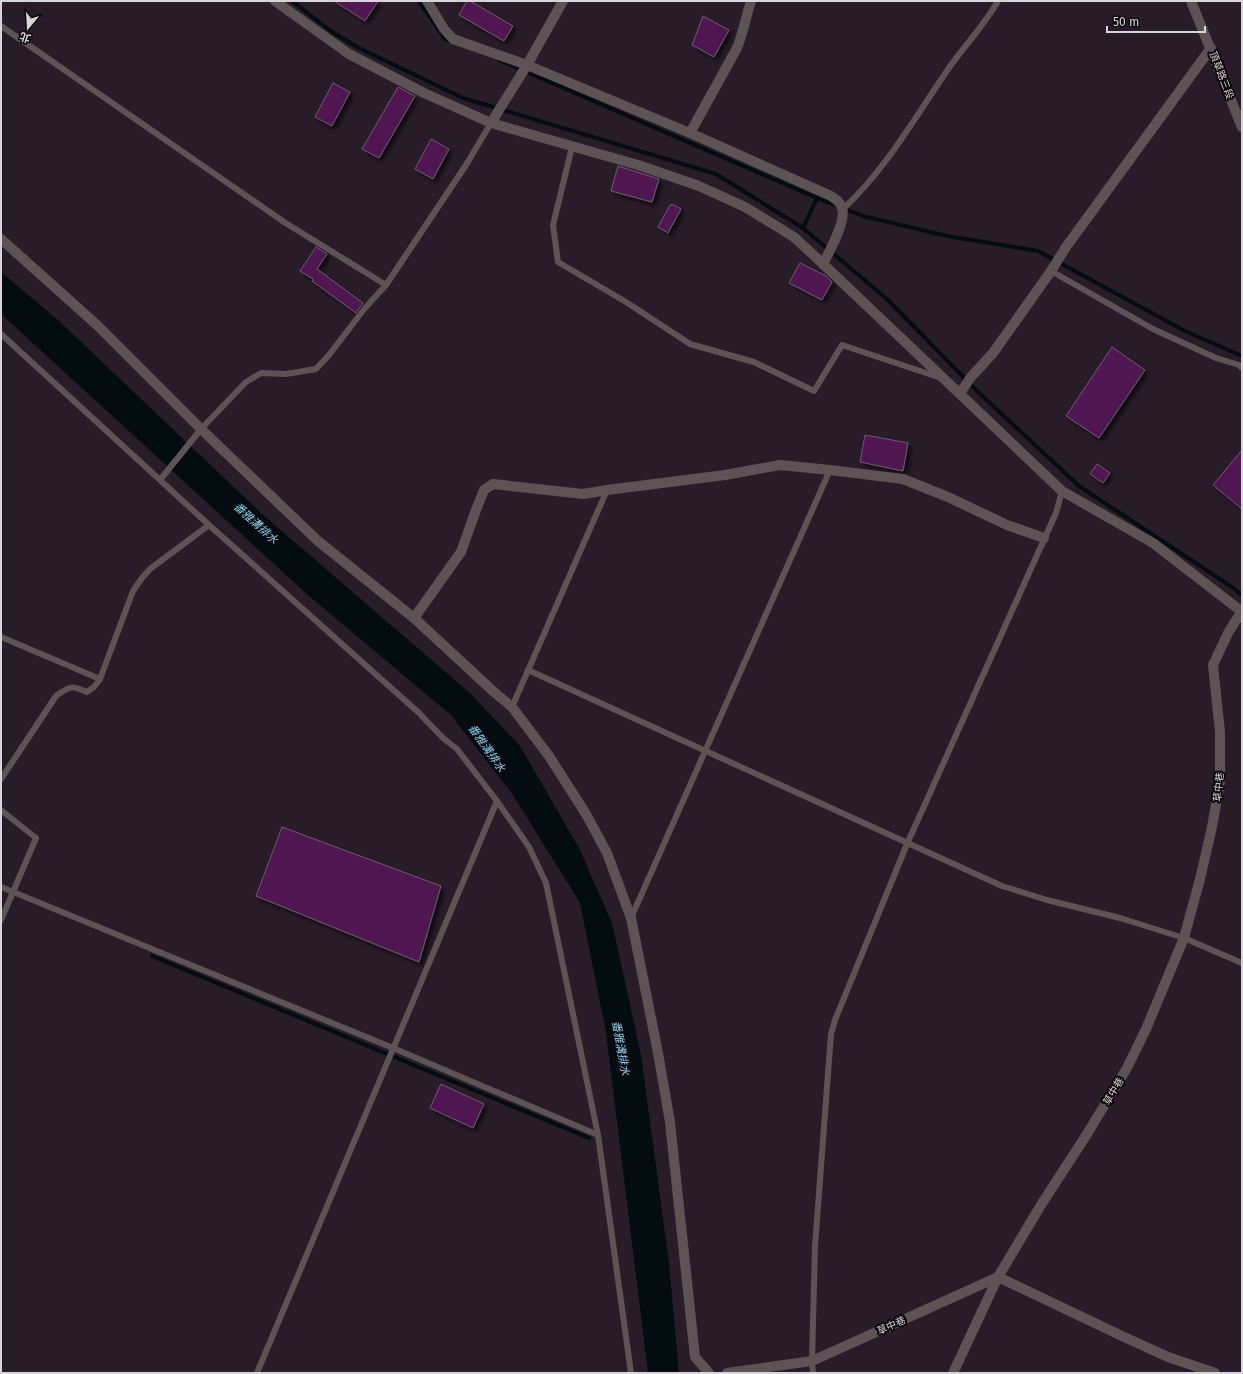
<svg xmlns="http://www.w3.org/2000/svg" width="1243" height="1374" font-family="'Fira Sans','Noto Sans TC',sans-serif">
  <style>
    .water { fill: #020c11 }
    .lines { fill: none; stroke-linecap: round; stroke-linejoin: round }
    .stream { stroke: #020c11; stroke-width: 4 }
    .building { fill: #501851; stroke: #6b5c6b; filter: url(#shadow) }
    .service { stroke: #5d5355; stroke-width: 6 }
    .minor { stroke: #5d5355; stroke-width: 10 }
    .tertiary { stroke: #5d5355; stroke-width: 10 }
    .labels { text-anchor: middle; stroke-width: 4; stroke-linejoin: round; paint-order: stroke }
    .street-label { font-size: 10px; fill: #dbd3db; stroke: #0e090e }
    .water-label { font-size: 11px; font-style: italic; fill: #88d4f2; stroke: #0e090e }
  </style>
  <defs>
    <filter id="shadow"><feDropShadow dx="3.5" dy="3.5" stdDeviation="2" flood-color="#0009"/></filter>
  </defs>
  <rect width="100%" height="100%" fill="#291c29"/>
  <!-- water -->
  <path class="water" d="M1,272L58,320L262,514L471,694L520,746L579,848L612,923L641,1055L669,1263L679,1373H648L606,1032L580,903L513,795L451,715L309,596L1,314Z"/>
  <g class="lines">
    <!-- stream -->
    <g class="stream">
      <path d="M292,1L332,32L359,48L463,98L716,174L803,228L888,300L977,391L1079,486L1229,585L1242,595"/>
      <path d="M419,1L445,39L450,41"/>
      <path d="M499,60L817,198L803,228"/>
      <path d="M817,198L863,216L947,236L1038,251L1185,331L1242,356"/>
      <path d="M152,956L589,1138"/>
    </g>
  </g>
  <!-- building -->
  <g class="building">
    <path d="M334,1H378L365,21Z"/>
    <path d="M467,1H470L513,26L504,41L459,15Z"/>
    <path d="M703,16L729,30L714,57L692,45Z"/>
    <path d="M333,83L350,92L332,126L315,117Z"/>
    <path d="M398,87L415,96L379,158L362,149Z"/>
    <path d="M431,139L449,149L433,179L415,169Z"/>
    <path d="M618,166L659,179L652,202L611,191Z"/>
    <path d="M670,205H674L681,209L668,233L658,227Z"/>
    <path d="M316,247L327,254L317,269L363,303L356,313L312,281L313,279L300,271Z"/>
    <path d="M800,263L826,276L832,282L822,300L789,283Z"/>
    <path d="M1112,347L1145,370L1099,438L1066,416Z"/>
    <path d="M865,435L908,443L903,471L860,462Z"/>
    <path d="M1242,450V509L1213,485Z"/>
    <path d="M1097,464L1110,473L1103,483L1090,474Z"/>
    <path d="M282,827L441,886L419,962L256,896Z"/>
    <path d="M441,1084L484,1104L473,1128L430,1108Z"/>
  </g>
  <g class="lines">
    <!-- service -->
    <g class="service">
      <path d="M1,26L284,222L386,285"/>
      <path d="M572,147L553,225L558,262L626,302L690,344L754,362L814,391L842,345L941,378"/>
      <path d="M843,209C887,168 917,114 951,65C966,44 985,24 998,1"/>
      <path d="M1051,271L1153,329L1216,358L1239,365L1242,368"/>
      <path d="M1,334L209,525L343,645L418,712L443,738L457,749L497,801L529,847L546,883L598,1135L631,1373"/>
      <path d="M160,480L201,429L246,382L261,373L286,374L316,369L329,355L365,308L386,285L466,165L491,123"/>
      <path d="M1,637L100,679"/>
      <path d="M528,670L1002,886L1047,900L1120,918L1184,938L1242,963"/>
      <path d="M512,707L607,490"/>
      <path d="M1,779L56,696C70,686 71,685 87,692L94,687L100,679L133,591L142,578L150,569L209,525"/>
      <path d="M1,810L36,838L1,920"/>
      <path d="M1,887L393,1048L598,1135"/>
      <path d="M631,918L830,470"/>
      <path d="M257,1373L497,801"/>
      <path d="M813,1373L812,1361L815,1246L831,1034L835,1020L907,844L1056,513L1062,491"/>
    </g>
    <!-- minor -->
    <g class="minor">
      <path d="M275,1L349,54L424,93L491,123L638,165L699,186L745,207L794,237L823,264"/>
      <path d="M427,1L444,29L453,39L527,65L690,133L829,195C834,198 840,201 842,208C847,220 829,252 823,264L1062,491L1153,543L1241,611"/>
      <path d="M491,123L527,65L563,1"/>
      <path d="M690,133L737,48C743,33 746,17 751,1"/>
      <path d="M1,239L97,325L201,429L318,541L414,618L494,692L512,707L549,756L586,814L607,853L631,918L658,1053L670,1122L695,1357L709,1373"/>
      <path d="M960,393L971,377L993,353L1051,271L1066,247L1211,48"/>
      <path d="M414,618L461,552L476,510L484,490L493,484L583,494L607,490L725,475L780,465L830,470L903,479L948,497L1007,525L1044,538"/>
      <path d="M953,1373L998,1277L1122,1336L1168,1357L1215,1373"/>
    </g>
    <!-- tertiary -->
    <g class="tertiary">
      <path d="M1191,1L1242,127"/>
      <path d="M727,1373L812,1361L998,1277L1041,1205L1087,1134L1127,1068L1146,1029L1184,938L1200,879L1212,827L1220,781V732L1213,665L1228,633L1242,611"/>
    </g>
  </g>
  <g class="labels">
    <!-- street labels -->
    <g class="street-label">
      <text transform="translate(1222 75) rotate(69)" y="4">頂草路三段</text>
      <text transform="translate(1218 787) rotate(-84)" y="4">草中巷</text>
      <text transform="translate(1113 1091) rotate(-59)" y="4">草中巷</text>
      <text transform="translate(891 1325) rotate(-24)" y="4">草中巷</text>
    </g>
    <!-- water labels -->
    <g class="water-label">
      <text transform="translate(256 523) rotate(42)" y="4">番雅溝排水</text>
      <text transform="translate(487 748) rotate(55)" y="4">番雅溝排水</text>
      <text transform="translate(621 1048) rotate(80)" y="4">番雅溝排水</text>
    </g>
  </g>
  <!-- border -->
  <rect width="1243" height="1374" fill="none" stroke="#dbd3db" stroke-width="4"/>
  <!-- north arrow -->
  <g transform="translate(28 28) rotate(198)" stroke="#0e090e" stroke-width="3" paint-order="stroke">
  <path d="M0-3L7 15L0 10L-7 15Z" fill="#dbd3db"/>
  <text y="-6" font-size="11" font-weight="bold" text-anchor="middle" fill="#dbd3db">北</text>
  </g>
  <!-- scale -->
  <path d="M1107 26v6h98v-6" fill="none" stroke="#dbd3db" stroke-width="2"/>
  <text x="1113" y="26" font-size="12" fill="#dbd3db" stroke="#0e090e" stroke-width="3" paint-order="stroke">50 m</text>
</svg>
